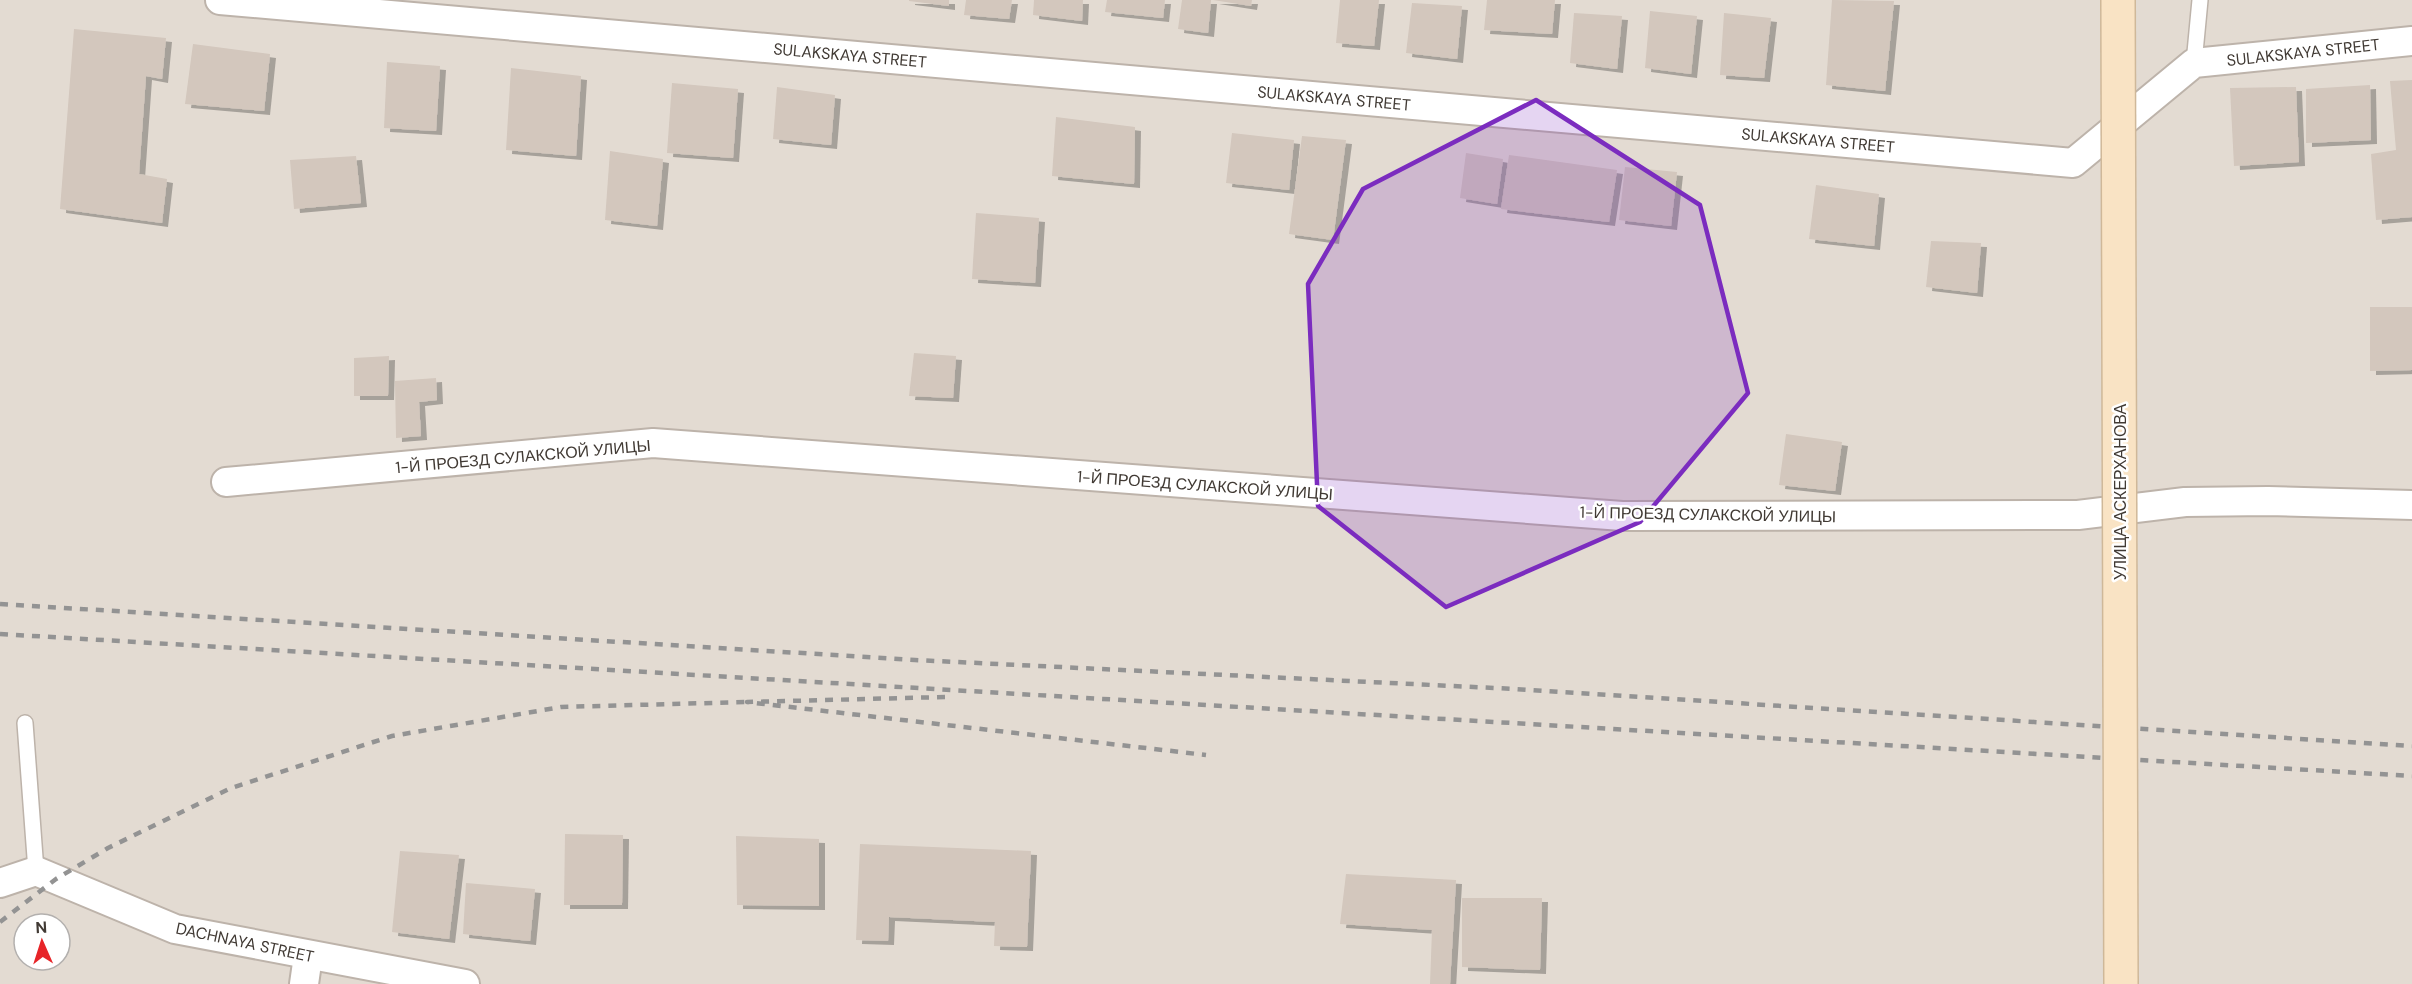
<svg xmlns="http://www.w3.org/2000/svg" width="2412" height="984" font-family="'DM Sans',sans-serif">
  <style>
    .residential { fill: #e3dbd2; fill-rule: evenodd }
    .building { fill: #d3c7bd; filter: url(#shadow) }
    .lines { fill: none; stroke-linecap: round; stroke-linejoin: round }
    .lane-casing { stroke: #bdb3aa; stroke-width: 18 }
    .street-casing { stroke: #bdb3aa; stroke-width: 32 }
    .lane { stroke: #fff; stroke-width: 15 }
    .street { stroke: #fff; stroke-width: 28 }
    .rail { stroke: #939393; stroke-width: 4.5; stroke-dasharray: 8 8; stroke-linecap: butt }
    .secondary-bridge-casing { stroke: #cfb899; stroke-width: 36; stroke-linecap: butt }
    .secondary-bridge { stroke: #f9e3c4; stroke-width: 33 }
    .marked { fill: #7b2cbf; fill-opacity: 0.2; stroke: #7b2cbf; stroke-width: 4.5; stroke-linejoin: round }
    .labels { text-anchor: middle; stroke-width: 5; stroke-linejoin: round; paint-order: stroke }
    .street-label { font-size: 16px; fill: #413a34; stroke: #fff }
  </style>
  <defs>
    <filter id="shadow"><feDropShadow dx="6" dy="4" stdDeviation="0" flood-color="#0004"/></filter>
  </defs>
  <rect width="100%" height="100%" fill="#f0eae4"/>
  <!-- residential -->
  <path class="residential" d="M0,0H2412V984H0ZM24,924H60V960H24Z"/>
  <!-- building -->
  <g class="building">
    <path d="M909,0H949V6L909,1Z"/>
    <path d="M966,0H1012L1009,19L964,15Z"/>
    <path d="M1034,0H1083L1082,21L1033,15Z"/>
    <path d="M1107,0H1165L1163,18L1105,12Z"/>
    <path d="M1182,0H1211L1208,33L1178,29Z"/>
    <path d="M1213,0H1252L1251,6Z"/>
    <path d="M1340,0H1379L1374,46L1336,43Z"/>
    <path d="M1487,0H1555L1552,34L1484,30Z"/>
    <path d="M1832,0L1894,1L1885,91L1826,85Z"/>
    <path d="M1412,3L1462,6L1457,59L1406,53Z"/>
    <path d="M1650,11L1697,16L1691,74L1645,68Z"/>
    <path d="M1574,13L1622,16L1617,69L1570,63Z"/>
    <path d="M1724,13L1771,18L1764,78L1720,75Z"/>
    <path d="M74,29L166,38L162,79L146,76L139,174L167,179L162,223L60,209Z"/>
    <path d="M193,44L270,54L264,111L185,104Z"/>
    <path d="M387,62L440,66L436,131L384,128Z"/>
    <path d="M511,68L581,76L576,156L506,150Z"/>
    <path d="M2412,80V217L2376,220L2371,154L2396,150L2390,81Z"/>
    <path d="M672,83L738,89L733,158L667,153Z"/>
    <path d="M2370,85L2371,140L2306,143V89Z"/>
    <path d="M777,87L835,95L831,145L773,139Z"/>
    <path d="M2296,87L2299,162L2234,166L2230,88Z"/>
    <path d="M1056,117L1135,127L1134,184L1052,176Z"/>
    <path d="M1232,133L1294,140L1289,190L1226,183Z"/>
    <path d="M1302,136L1346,140L1333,240L1289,234Z"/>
    <path d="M610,151L663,159L657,226L605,220Z"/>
    <path d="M1466,153L1503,159L1497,204L1460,198Z"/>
    <path d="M1509,155L1617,170L1609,222L1501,209Z"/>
    <path d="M356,156L361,203L294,209L290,160Z"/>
    <path d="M1625,167L1677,172L1671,226L1619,220Z"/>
    <path d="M1816,185L1879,194L1874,246L1809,239Z"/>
    <path d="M976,213L1039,218L1035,283L972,279Z"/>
    <path d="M1931,241L1981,243L1977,293L1926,287Z"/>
    <path d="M2370,307H2412V370L2370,371Z"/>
    <path d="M914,353L956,356L953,398L909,396Z"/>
    <path d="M389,356L388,396H354V358Z"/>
    <path d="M436,378L437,400L419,402L421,436L396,438L395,381Z"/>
    <path d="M1786,434L1842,442L1835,491L1779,485Z"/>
    <path d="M565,834L623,835L622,905H564Z"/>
    <path d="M736,836L819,839V906L737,905Z"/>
    <path d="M860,844L1031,851L1027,947L994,946L995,922L889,917L888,941L856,940Z"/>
    <path d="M400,851L459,855L449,939L392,932Z"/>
    <path d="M1346,874L1456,880L1450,984H1430L1432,930L1340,924Z"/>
    <path d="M466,883L535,889L530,941L463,934Z"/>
    <path d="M1462,898H1542L1540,970L1462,967Z"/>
  </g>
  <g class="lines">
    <defs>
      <g id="lane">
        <path d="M2194,63L2200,0"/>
        <path d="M25,723L36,871"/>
      </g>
      <g id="street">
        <path d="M220,0L2073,163L2194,63L2412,41"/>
        <path d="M226,482L653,443L1622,516L2078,515L2185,502L2268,501L2412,505"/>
        <path d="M0,883L36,871L175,929L465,984"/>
        <path d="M304,984L308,956"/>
      </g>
    </defs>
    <!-- lane casing -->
    <use href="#lane" class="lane-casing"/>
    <!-- street casing -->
    <use href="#street" class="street-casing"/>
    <!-- lane -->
    <use href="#lane" class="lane"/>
    <!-- street -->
    <use href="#street" class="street"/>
    <!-- rail -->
    <g class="rail">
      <path d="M0,604L915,660L1515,689L2412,746"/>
      <path d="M0,634L2412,776"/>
      <path d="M945,697L747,702L1206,755"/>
      <path d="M0,922L56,879L108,848L231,788L392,736L561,707L747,702"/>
    </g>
    <defs>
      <path id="secondary-bridge" d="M2118,0L2121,984"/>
    </defs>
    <!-- secondary-bridge casing -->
    <use href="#secondary-bridge" class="secondary-bridge-casing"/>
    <!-- secondary-bridge -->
    <use href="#secondary-bridge" class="secondary-bridge"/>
  </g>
  <!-- marked area -->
  <path class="marked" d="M1536,100L1700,205L1748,393L1640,522L1446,607L1318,506L1308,284L1363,189Z"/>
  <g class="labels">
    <!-- street labels -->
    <g class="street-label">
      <text transform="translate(2303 52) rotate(-6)" y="6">SULAKSKAYA STREET</text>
      <text transform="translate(850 55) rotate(5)" y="6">SULAKSKAYA STREET</text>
      <text transform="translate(1334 98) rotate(5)" y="6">SULAKSKAYA STREET</text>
      <text transform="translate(1818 140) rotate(5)" y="6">SULAKSKAYA STREET</text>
      <text transform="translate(523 456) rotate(-5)" y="6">1-Й ПРОЕЗД СУЛАКСКОЙ УЛИЦЫ</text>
      <text transform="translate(1205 485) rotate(4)" y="6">1-Й ПРОЕЗД СУЛАКСКОЙ УЛИЦЫ</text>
      <text transform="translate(2120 492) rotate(-90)" y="6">УЛИЦА АСКЕРХАНОВА</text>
      <text transform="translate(1708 514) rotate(1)" y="6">1-Й ПРОЕЗД СУЛАКСКОЙ УЛИЦЫ</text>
      <text transform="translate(245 942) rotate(12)" y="6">DACHNAYA STREET</text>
    </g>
  </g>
  <!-- north arrow -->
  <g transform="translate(42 942) rotate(357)"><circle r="28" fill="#ffffff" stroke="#b3b0ae" stroke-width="1.5"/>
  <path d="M0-4.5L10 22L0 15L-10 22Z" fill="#e72428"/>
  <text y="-9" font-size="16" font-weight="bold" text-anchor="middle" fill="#413a34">N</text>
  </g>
</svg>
